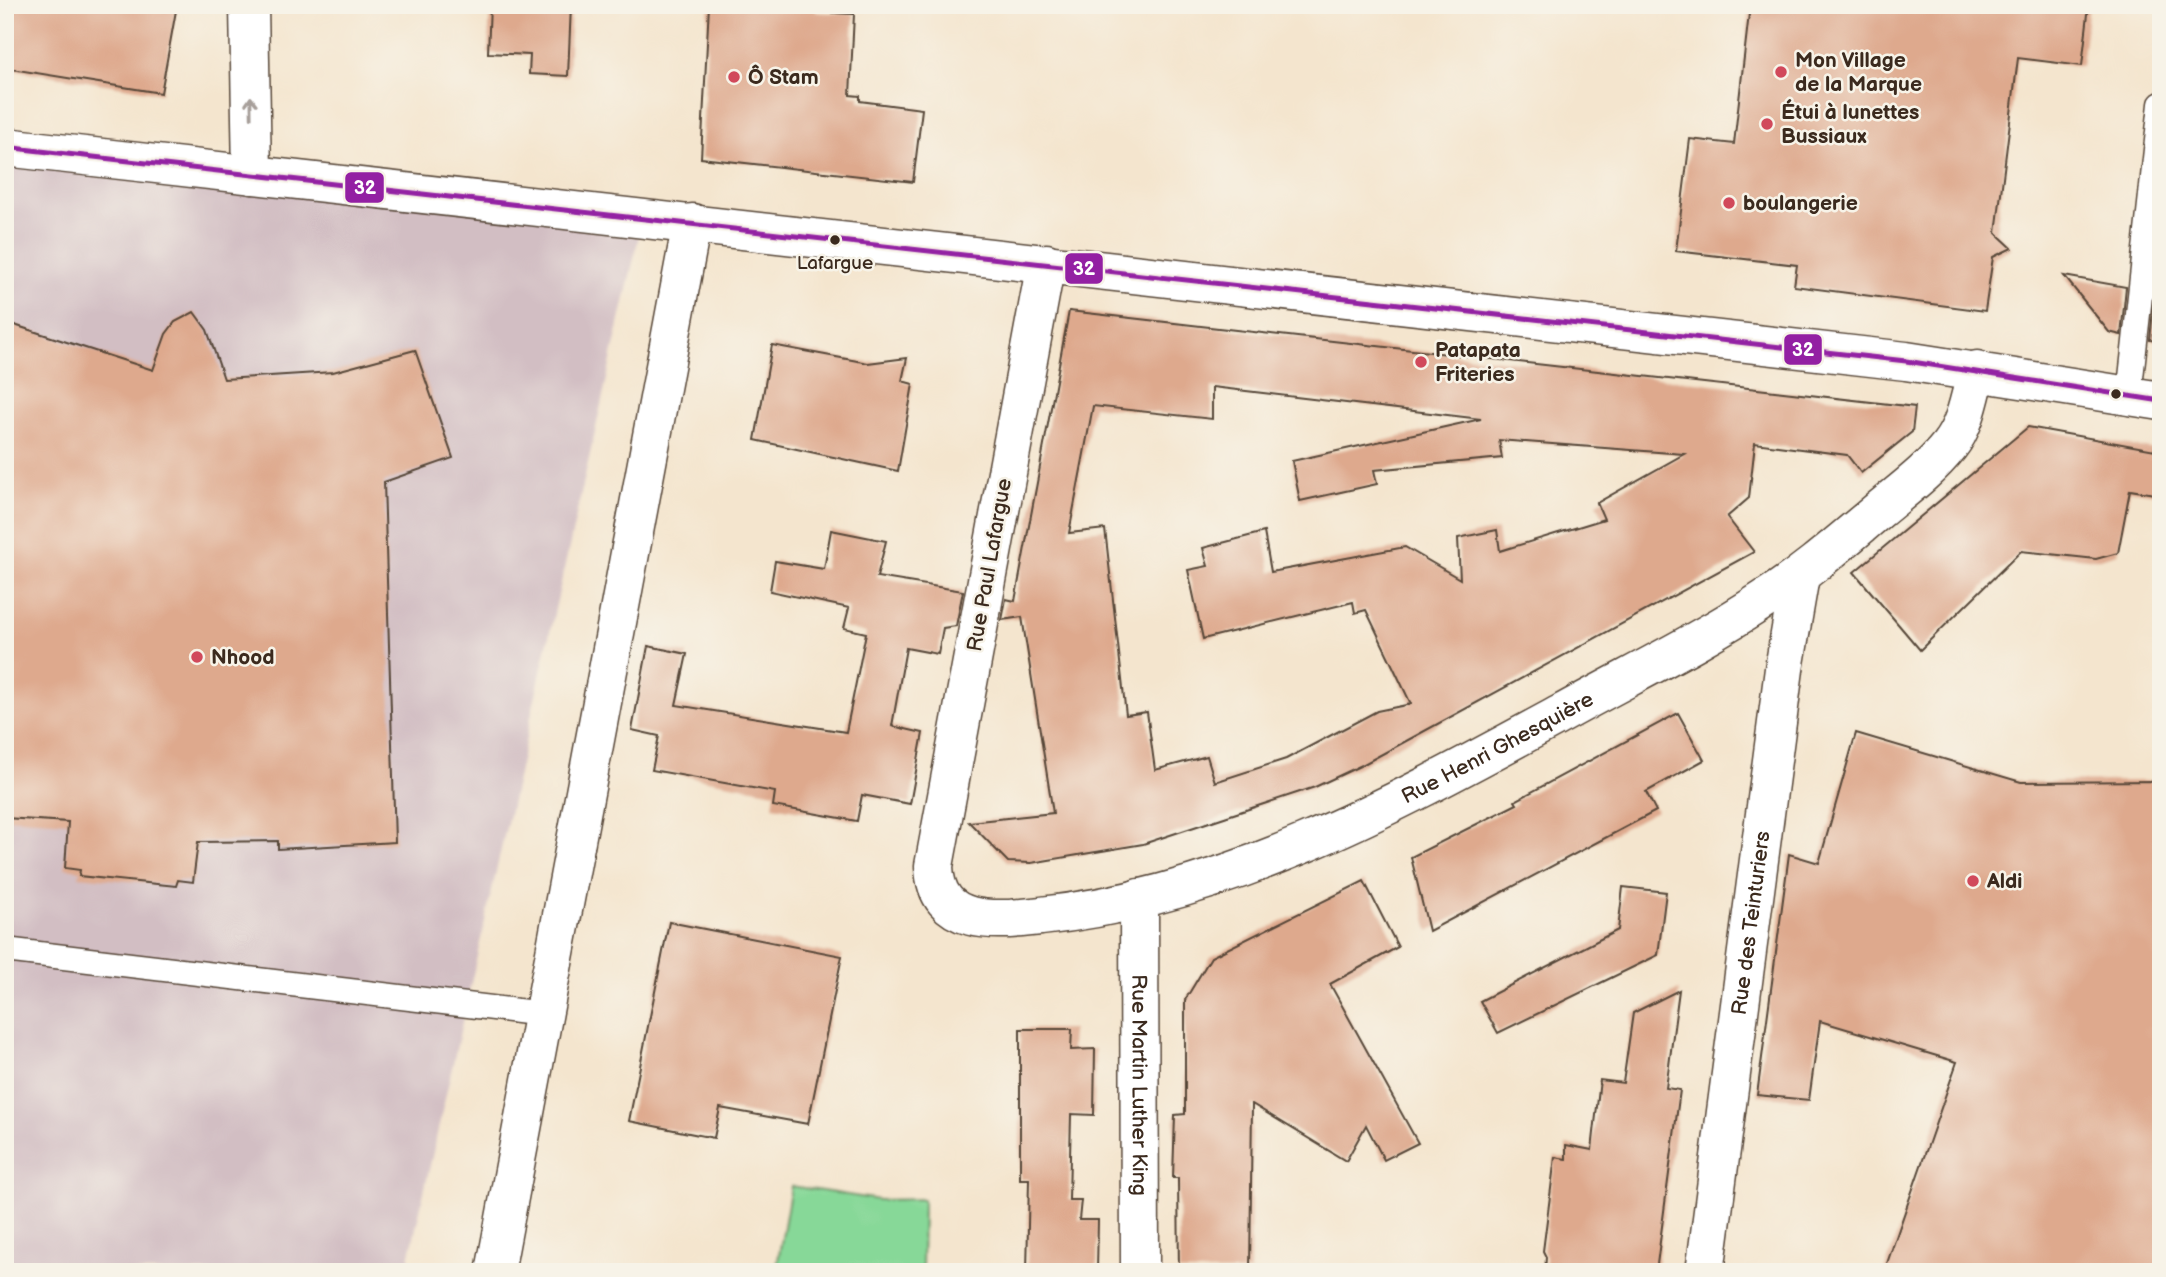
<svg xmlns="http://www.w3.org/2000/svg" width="2166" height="1277" font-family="'Balsamiq Sans',sans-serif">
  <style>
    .industrial { fill: #d2bec3 }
    .green { fill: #87d898; stroke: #61815b; stroke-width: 2 }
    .building { fill: #dea98d; fill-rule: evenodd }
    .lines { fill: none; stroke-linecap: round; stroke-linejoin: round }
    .lane-casing { stroke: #574638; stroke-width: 27 }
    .street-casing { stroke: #574638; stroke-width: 41 }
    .secondary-casing { stroke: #574638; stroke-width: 41 }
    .lane { stroke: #fff; stroke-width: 24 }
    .street { stroke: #fff; stroke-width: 38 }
    .secondary { stroke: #fff; stroke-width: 38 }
    .bus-1-casing { stroke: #f7f3e8; stroke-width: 10 }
    .bus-1 { stroke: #9320a3; stroke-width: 5 }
    .oneway { stroke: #a79f9a }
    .poi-dot { fill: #d1495b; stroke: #f7f3e8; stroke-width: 2.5 }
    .bus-dot { fill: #3b2a1e; stroke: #f7f3e8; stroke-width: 2.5 }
    .labels { text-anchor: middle; stroke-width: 5; stroke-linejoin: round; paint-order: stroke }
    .bus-label { font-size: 19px; fill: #3b2a1e; stroke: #f7f3e8 }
    .poi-label { font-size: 21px; font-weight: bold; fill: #3b2a1e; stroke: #f7f3e8; text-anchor: start }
    .street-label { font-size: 21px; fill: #3b2a1e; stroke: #f7f3e8 }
    .line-badge { stroke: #f7f3e8; stroke-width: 2.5 }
    .badge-label { font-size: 19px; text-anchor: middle; font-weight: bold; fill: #fff }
  </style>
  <rect width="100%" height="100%" fill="#f7f3e8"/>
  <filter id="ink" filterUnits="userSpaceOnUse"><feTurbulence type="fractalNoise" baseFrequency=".0143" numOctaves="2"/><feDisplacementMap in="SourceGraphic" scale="14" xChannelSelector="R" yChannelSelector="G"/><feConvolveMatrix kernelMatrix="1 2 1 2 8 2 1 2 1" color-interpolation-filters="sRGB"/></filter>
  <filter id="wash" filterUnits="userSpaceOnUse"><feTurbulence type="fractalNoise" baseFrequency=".00686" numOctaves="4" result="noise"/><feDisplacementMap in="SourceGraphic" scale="28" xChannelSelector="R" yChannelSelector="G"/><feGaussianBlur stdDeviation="1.57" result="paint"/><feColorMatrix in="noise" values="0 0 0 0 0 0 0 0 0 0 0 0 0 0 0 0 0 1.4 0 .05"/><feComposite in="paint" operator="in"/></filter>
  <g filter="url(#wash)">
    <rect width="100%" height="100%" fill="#f4e5ce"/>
    <!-- industrial -->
    <path class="industrial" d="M5,158L643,218L406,1272H5Z"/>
    <!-- green -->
    <path class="green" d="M791,1186L879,1200L923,1199L922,1272H776Z"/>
    <g id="blocks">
      <!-- building -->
      <g class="building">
        <path d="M5,5H177L161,93L5,68Z"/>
        <path d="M490,5H571L568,76L529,74L530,55L488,53Z"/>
        <path d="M709,5H816V12L854,14L850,95L860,96V101L922,109L913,182L701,158Z"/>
        <path d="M1750,5H2089L2082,66L2018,58L1996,233L2012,248L1993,257L1985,311L1794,286L1797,265L1676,251L1690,139L1734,144Z"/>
        <path d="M2064,276L2126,287L2121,335L2109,332Z"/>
        <path d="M2155,292L2161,293V342L2150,340Z"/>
        <path d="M1069,311L1915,407L1912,432L1861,473L1847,455L1755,443L1749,498L1727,517L1754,552L1362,765L1315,787L1143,844L1031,863L1008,862L969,822L1053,813L1022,617L1002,620L1006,599L1015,601ZM1212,387L1481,419L1292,461L1300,501L1377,484L1374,470L1502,458L1499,440L1684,454L1597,503L1604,519L1500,551L1497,530L1458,538L1460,579L1405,547L1271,572L1264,532L1203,548L1208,566L1188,570L1203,639L1353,602L1355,613L1366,610L1411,704L1377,711L1286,759L1215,782L1207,756L1155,770L1147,712L1126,715L1105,529L1069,533L1093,406L1212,419Z"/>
        <path d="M194,312L207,330L224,379L333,372L415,350L453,458L384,482L395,842L278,849V841L198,842L193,882L178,880L176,886L79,876L80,870L65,868L68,822L5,818V322L153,370L166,334L175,322Z"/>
        <path d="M772,345L868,363L907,358L902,381L913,384L898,471L755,440Z"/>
        <path d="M2028,427L2161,451V495L2130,490L2118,553L2096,559L2021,551L1920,650L1854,572Z"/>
        <path d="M831,530L886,541L877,577L963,591L956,626L943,628L938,654L906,648L892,726L923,733L910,804L862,795L857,821L773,806L775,792L652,770L659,736L632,730L648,646L687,654L676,705L846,732L866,633L844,628L849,608L770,591L775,561L824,569Z"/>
        <path d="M1678,713L1704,760L1646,792L1656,811L1429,931L1411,857L1517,804L1515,801Z"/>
        <path d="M1856,733L2021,782L2161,781V1272H1884L1957,1062L1820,1021L1809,1100L1757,1095L1789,854L1819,863Z"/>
        <path d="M1364,881L1398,947L1330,984L1418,1143L1384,1160L1366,1125L1346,1161L1252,1104L1250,1272H1179L1178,1178H1173L1175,1115L1185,1114V1000L1211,957Z"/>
        <path d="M1623,887L1666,892L1658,955L1498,1033L1480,1001L1618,930Z"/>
        <path d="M669,922L842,956L808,1124L720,1108L714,1138L629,1121Z"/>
        <path d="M1679,990L1666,1088L1680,1090L1656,1272H1545L1546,1257L1543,1251L1555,1157L1566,1159V1145L1592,1150L1600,1080L1623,1083L1633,1013Z"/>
        <path d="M1020,1029H1072L1071,1050L1095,1049L1094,1115L1071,1114L1069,1200H1081L1079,1220H1098L1097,1272H1027L1029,1179H1020Z"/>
      </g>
    </g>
  </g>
  <g filter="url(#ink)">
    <use href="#blocks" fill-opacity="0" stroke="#574638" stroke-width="2"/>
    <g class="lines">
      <defs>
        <g id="lane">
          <path d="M2129,396L2161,104"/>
          <path d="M5,950L543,1014"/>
        </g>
        <g id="street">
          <path d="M249,5L252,175"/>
          <path id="s1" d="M1046,263L934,866C936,928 996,921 1041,916C1230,896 1397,803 1561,714C1629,676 1700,642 1765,599C1806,573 1842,541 1879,510C1903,490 1929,471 1949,446C1966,425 1970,396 1977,370"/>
          <path id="s2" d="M1139,898L1140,1272"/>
          <path d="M495,1272L692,223"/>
          <path id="s3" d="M1705,1272L1784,669L1800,576"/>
        </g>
        <path id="secondary" d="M5,147L1906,361L2161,401"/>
      </defs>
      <!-- lane casing -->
      <use href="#lane" class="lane-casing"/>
      <!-- street casing -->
      <use href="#street" class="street-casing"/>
      <!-- secondary casing -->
      <use href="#secondary" class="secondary-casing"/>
      <!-- lane -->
      <use href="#lane" class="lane"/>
      <!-- street -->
      <use href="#street" class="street"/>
      <!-- secondary -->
      <use href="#secondary" class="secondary"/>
      <defs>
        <path id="bus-1" d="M5,147L1906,361L2161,401"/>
      </defs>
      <!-- bus-1 casing -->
      <use href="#bus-1" class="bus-1-casing"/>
      <!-- bus-1 -->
      <use href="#bus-1" class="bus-1"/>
    </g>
    <!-- one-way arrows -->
    <defs><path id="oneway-shaft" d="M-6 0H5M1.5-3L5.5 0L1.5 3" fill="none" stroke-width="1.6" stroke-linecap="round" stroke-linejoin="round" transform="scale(1.75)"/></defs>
    <use class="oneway" href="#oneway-shaft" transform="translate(251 107) rotate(-91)"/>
  </g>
  <!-- markers -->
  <g class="poi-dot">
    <circle cx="1781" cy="72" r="7"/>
    <circle cx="734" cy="77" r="7"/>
    <circle cx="1767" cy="124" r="7"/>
    <circle cx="1729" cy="203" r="7"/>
    <circle cx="1421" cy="362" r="7"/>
    <circle cx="197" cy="657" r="7"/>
    <circle cx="1973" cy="881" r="7"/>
  </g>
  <g class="bus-dot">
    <circle cx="835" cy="240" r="6"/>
    <circle cx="2116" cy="394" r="6"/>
  </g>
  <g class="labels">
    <!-- bus labels -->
    <g class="bus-label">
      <text x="835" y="269">Lafargue</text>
    </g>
    <!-- poi labels -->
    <g class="poi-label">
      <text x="1795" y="67">Mon Village<tspan x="1795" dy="24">de la Marque</tspan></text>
      <text x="748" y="84">Ô Stam</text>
      <text x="1781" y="119">Étui à lunettes<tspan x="1781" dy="24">Bussiaux</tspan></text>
      <text x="1743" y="210">boulangerie</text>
      <text x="1435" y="357">Patapata<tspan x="1435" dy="24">Friteries</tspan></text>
      <text x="211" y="664">Nhood</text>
      <text x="1987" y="888">Aldi</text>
    </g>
    <!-- street labels -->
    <g class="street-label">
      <text transform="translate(989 565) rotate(-80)" y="7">Rue Paul Lafargue</text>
      <text dy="7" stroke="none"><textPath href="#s1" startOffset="1241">Rue Henri Ghesquière</textPath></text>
      <text dy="7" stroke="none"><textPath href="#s3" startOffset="352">Rue des Teinturiers</textPath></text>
      <text dy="7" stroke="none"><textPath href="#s2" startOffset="187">Rue Martin Luther King</textPath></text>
    </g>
  </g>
  <g class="line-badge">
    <rect x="344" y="171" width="41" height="33" rx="7" fill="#9320a3"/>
    <rect x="1064" y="252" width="40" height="33" rx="7" fill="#9320a3"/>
    <rect x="1783" y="333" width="40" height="33" rx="7" fill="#9320a3"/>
  </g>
  <g class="badge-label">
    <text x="365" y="194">32</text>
    <text x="1084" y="275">32</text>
    <text x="1803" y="356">32</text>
  </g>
  <!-- margin -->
  <rect width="2166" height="1277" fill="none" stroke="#f7f3e8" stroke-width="28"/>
</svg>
